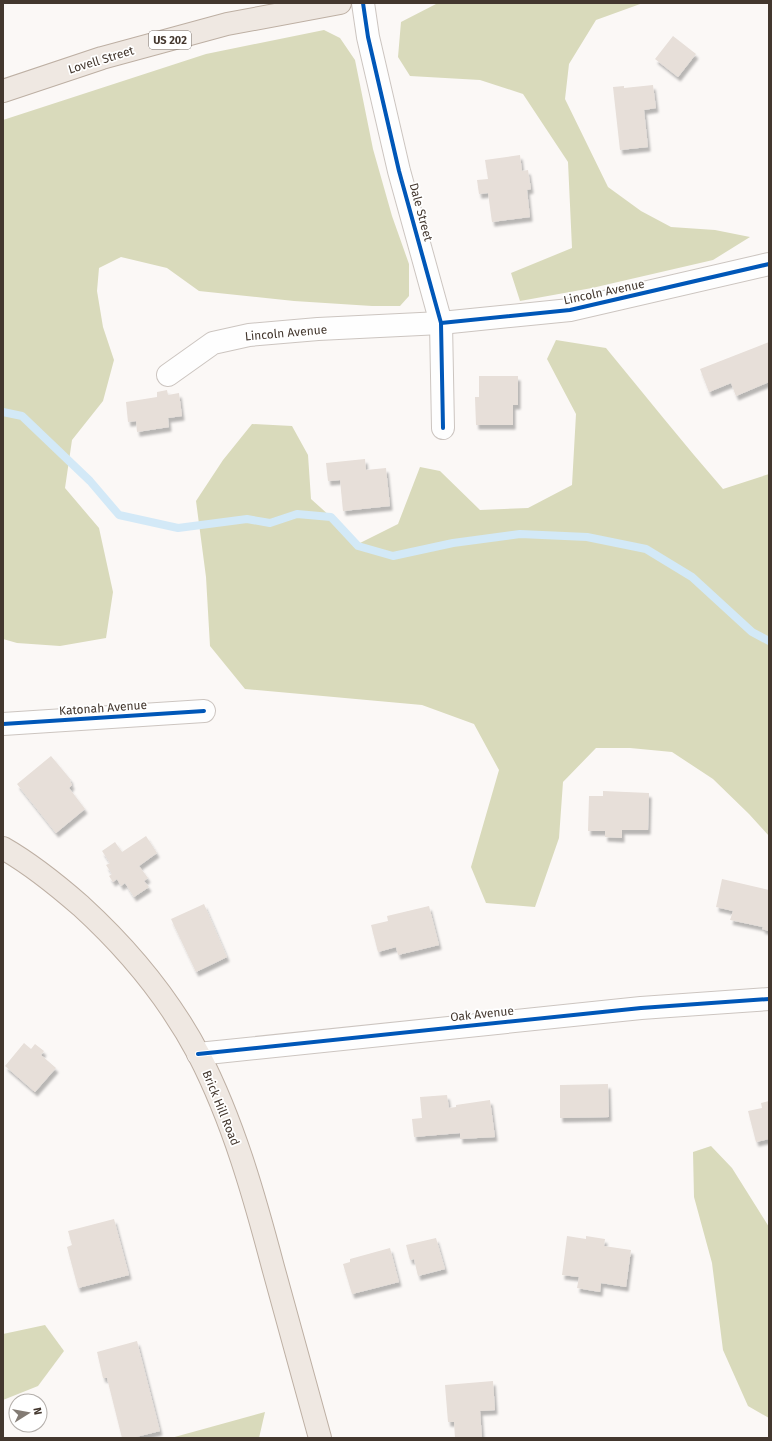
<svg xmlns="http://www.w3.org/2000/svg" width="772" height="1441" font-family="'Fira Sans',sans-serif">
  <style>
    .forest { fill: #d9dabb }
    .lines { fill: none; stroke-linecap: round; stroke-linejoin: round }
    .stream { stroke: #d3e9f7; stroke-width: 8 }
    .building { fill: #e7dfd9; filter: url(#shadow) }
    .minor-casing { stroke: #ccc5c0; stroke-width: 24 }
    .major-casing { stroke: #bdafa3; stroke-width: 24 }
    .minor { stroke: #fefefe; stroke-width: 22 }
    .major { stroke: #efe8e2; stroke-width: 22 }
    .cycleway-casing { stroke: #fff; stroke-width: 6 }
    .cycleway { stroke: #0057b8; stroke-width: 4 }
    .labels { text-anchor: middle; stroke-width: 3.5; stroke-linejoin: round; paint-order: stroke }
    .shield { fill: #fff; stroke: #7b736d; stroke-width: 1 }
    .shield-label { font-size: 11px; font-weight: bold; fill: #43372e }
    .street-label { font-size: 12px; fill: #43372e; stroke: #fff }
  </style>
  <defs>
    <filter id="shadow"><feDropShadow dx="2.5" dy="4.5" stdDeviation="1" flood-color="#0004"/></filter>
  </defs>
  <rect width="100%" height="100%" fill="#fbf8f6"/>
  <!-- forest -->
  <g class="forest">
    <path d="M643,3L596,20L569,64L565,99L608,187L641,211L671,227L715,230L750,237L713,260L592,288L520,301L511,273L572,248L568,162L523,94L480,80L410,76L398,57L401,22L436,4L441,3Z"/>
    <path d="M324,30L340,38L355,60L373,149L392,216L409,264V296L400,306H372L294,301L199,291L167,268L121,257L99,268L97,291L103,327L114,360L103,401L72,440L65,488L99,528L113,592L106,638L60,646L17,643L3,639V120L206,54Z"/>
    <path d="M556,340L606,348C645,395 683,443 723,489L769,474V836L749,814L713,779L672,752L630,748H596L563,782L559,838L535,907L486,903L471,867L499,770L474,724L422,705L245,689L210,646L206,577L196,501L223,460L252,424L292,426L308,455L311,499L360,543L398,524L420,467L440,471L480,510L528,508L572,485L576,414L547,359Z"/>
    <path d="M711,1146L732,1168L769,1227V1418L748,1406L723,1350L712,1263L694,1197L693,1152Z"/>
    <path d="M45,1325L64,1351L38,1386L3,1400V1334Z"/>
    <path d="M265,1412L259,1438H171Z"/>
  </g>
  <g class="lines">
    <!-- stream -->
    <path class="stream" d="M3,412L22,416L90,481L119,515L178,528L247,519L270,523L297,514L331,517L358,546L393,556L453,543L520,534L587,537L646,549L692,577L752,632L769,641"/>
  </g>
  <!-- building -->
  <g class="building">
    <path d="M673,36L696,54L678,77L655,59Z"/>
    <path d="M653,85L656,108L644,110L648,147L620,150L613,87L624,86V88Z"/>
    <path d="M520,155L522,171L528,170L531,189L527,190L530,217L492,222L488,193L479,194L477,180L488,179L485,160Z"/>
    <path d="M769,342V382L736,396L731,383L709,392L700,369Z"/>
    <path d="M479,376H518V405H513V425H476L475,397H479Z"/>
    <path d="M167,390L168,395L179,393L182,416L168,418L169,427L137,432L136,421L128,422L126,402L157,397V392Z"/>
    <path d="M365,459L366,470L386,468L390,506L343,511L340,480L328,481L326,463Z"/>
    <path d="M51,756L71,780L70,781L72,785L69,788L85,809L56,833L17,784Z"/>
    <path d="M603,791L649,793L648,830H622V838L605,837V831H588L589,796H603Z"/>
    <path d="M146,836L157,853L139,866L148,878L144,881L149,887L134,897L125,883L121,886L117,879L113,882L109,876L112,874L106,865L110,863L102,851L115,842L122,852Z"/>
    <path d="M722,879L769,890V931L762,929L763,927L730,920L733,911L716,907Z"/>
    <path d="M204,904L227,957L196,972L171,919Z"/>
    <path d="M429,906L439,945L398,955L396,947L378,952L371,925L388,921L387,916Z"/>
    <path d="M24,1043L31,1049L35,1044L44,1051L41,1055L56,1068L35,1092L5,1066Z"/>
    <path d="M608,1084L609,1117L560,1118V1085Z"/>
    <path d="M447,1095L449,1108L456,1107V1105L490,1100L495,1137L460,1139V1133L414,1137L412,1119L422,1118L420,1097Z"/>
    <path d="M769,1101V1139L756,1142L748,1111L762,1108L761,1103Z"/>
    <path d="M114,1219L129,1275L78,1288L67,1247L72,1245L68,1231Z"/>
    <path d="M567,1236L586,1239V1236L605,1239L604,1246L631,1250L626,1287L601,1283L600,1292L577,1288L579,1277L562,1275Z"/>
    <path d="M436,1238L445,1269L418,1276L414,1259L410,1260L406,1245Z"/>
    <path d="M390,1248L399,1282L352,1294L343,1264L350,1262V1259Z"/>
    <path d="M137,1341L160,1431L132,1438H122L107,1378H103L97,1352Z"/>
    <path d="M493,1381L495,1410L480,1411L482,1438H455L454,1422H448L445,1385Z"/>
  </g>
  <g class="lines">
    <defs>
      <g id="minor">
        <path d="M363,3L368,37L399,171L441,323L443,428"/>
        <path d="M168,375L213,343L249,335L318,329L441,323L570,310L769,264"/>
        <path d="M3,724L204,711"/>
        <path d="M198,1054L641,1008L769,999"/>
      </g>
      <g id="major">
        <path d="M3,91L102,58L227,24L340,3"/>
        <path d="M3,848C31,864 57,885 81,906C128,949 169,998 199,1055C233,1121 254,1195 273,1267C289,1324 304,1381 320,1438"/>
      </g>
    </defs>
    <!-- minor casing -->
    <use href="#minor" class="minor-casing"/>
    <!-- major casing -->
    <use href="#major" class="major-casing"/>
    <!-- minor -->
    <use href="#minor" class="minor"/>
    <!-- major -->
    <use href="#major" class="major"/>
    <defs>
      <g id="cycleway">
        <path d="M363,3L368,37L399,171L441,323L443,428"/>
        <path d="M441,323L570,310L769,264"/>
        <path d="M3,724L204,711"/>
        <path d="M198,1054L641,1008L769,999"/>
      </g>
    </defs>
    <!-- cycleway casing -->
    <use href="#cycleway" class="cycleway-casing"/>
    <!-- cycleway -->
    <use href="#cycleway" class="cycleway"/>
  </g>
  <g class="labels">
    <!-- shield labels -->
    <rect class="shield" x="149" y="31" width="42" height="18" rx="3"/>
    <g class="shield-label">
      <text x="170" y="44">US 202</text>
    </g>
    <!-- street labels -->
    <g class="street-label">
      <text transform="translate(101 60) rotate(-17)" y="4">Lovell Street</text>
      <text transform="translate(421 212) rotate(75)" y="4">Dale Street</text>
      <text transform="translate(604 292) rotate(-12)" y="4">Lincoln Avenue</text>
      <text transform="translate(286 333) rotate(-5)" y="4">Lincoln Avenue</text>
      <text transform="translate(103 708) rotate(-4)" y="4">Katonah Avenue</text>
      <text transform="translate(482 1014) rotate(-6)" y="4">Oak Avenue</text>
      <text transform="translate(221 1108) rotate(68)" y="4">Brick Hill Road</text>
    </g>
  </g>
  <!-- border -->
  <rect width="772" height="1441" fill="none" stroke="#43372e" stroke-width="8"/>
  <!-- north arrow -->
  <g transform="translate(28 1413) rotate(79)"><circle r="19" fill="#ffffff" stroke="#b4afab"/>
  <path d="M0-3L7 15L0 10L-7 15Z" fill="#837b74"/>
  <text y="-6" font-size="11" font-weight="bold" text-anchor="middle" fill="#43372e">N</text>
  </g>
</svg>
